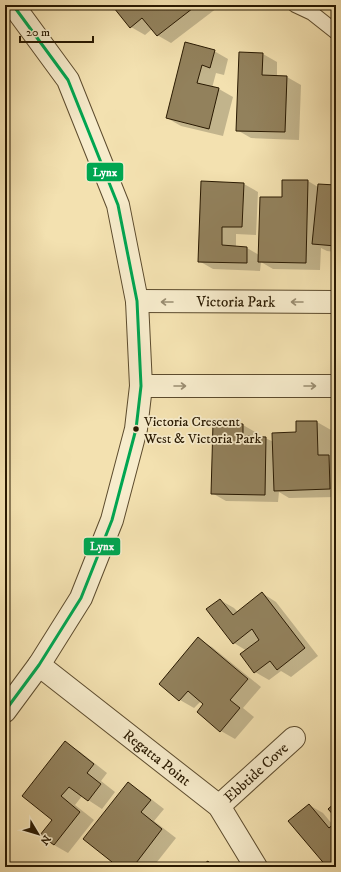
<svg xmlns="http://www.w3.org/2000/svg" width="341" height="872" font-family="'IM FELL DW Pica',serif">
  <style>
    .shadow { fill: #0003 }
    .building { fill: #92815c; stroke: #291901 }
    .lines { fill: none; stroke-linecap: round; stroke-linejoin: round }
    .service-casing { stroke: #5c4b2d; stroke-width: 16 }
    .minor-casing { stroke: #5c4b2d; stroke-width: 24 }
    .tertiary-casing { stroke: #5c4b2d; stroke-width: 24 }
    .service { stroke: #f7eccc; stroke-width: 14 }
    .minor { stroke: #f7eccc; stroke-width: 22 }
    .tertiary { stroke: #f7eccc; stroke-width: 22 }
    .bus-1-casing { stroke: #f7eccc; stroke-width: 6 }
    .bus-1 { stroke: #00a651; stroke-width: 3 }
    .oneway { stroke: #9a8d71 }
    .bus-dot { fill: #291901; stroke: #f7eccc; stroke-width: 1.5 }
    .labels { text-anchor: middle; stroke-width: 3.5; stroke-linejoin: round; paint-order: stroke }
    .bus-label { font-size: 14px; fill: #291901; stroke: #f7eccc; text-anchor: start }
    .street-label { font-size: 15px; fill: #291901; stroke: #f7eccc }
    .line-badge { stroke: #f7eccc; stroke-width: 1.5 }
    .badge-label { font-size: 11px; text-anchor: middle; font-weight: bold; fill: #fff }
  </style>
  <rect width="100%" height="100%" fill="#f3e1b0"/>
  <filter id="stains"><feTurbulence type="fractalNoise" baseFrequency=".005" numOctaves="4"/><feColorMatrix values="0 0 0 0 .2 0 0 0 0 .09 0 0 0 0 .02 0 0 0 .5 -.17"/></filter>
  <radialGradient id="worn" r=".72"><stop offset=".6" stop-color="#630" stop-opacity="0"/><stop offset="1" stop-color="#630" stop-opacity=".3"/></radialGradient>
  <!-- shadow -->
  <g class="shadow">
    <path d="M119,5H221L171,43L157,35L152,29L145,35L131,27Z"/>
    <path d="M186,44L214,51L228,59L224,75L216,73L212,88L219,89L233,97L223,136L181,126L167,118Z"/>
    <path d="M240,53L263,54L277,62V76L287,77L301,85L299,140L251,138L237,130Z"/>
    <path d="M308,181L318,187L336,186V252L327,251L321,248L320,270L273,269L261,262L260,271L213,269L199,261L202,182L244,184L258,192L256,235L236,234V247L247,248L259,255L283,198Z"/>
    <path d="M297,422H317L331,430L332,458L336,460V497L289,498L279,492L278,502L226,501L212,493L243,425L257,433V437L265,438L274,442L297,433Z"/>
    <path d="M262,593L276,602L318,656L291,677L281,671L269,680L255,672L247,651L234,643L220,600L234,608L238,612Z"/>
    <path d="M198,639L212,647L261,687L243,708L254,717L235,739L221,731L198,712L205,704L201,701L194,708L180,700L161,684Z"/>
    <path d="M65,743L79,751L107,773L101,781L115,792L102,809L82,796L75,805L94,820L68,853L54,845V820Z"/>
    <path d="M128,784L142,792L164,809L154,821L176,838L153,867H109L114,862Z"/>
    <path d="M309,805L323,813L333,825L336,823V867H328Z"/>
    <path d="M208,862L217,867H201Z"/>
  </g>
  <!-- building -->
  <g class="building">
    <path d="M118,5H197L157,36L142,18L130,28L114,8Z"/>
    <path d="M185,42L215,50L210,68L202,65L197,83L219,88L209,129L166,118Z"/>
    <path d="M239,52L263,53L262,75L287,76L285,132L236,131Z"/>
    <path d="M282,180H308L306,263L258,262L260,197H282Z"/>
    <path d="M201,181L244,183L242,227H222V245L247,247V263L198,262Z"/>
    <path d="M318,184L336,185V246L312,244Z"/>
    <path d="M296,421H317L318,455H329L330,489L274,491L272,433L296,432Z"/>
    <path d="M213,423L243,424V436L266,437L265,495L211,494Z"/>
    <path d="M262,592L305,648L277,670L270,661L254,673L240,654L259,640L252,629L233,644L206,609L220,599L233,615Z"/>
    <path d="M198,637L248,679L230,700L240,708L220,732L197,712L203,704L188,691L179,701L159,684Z"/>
    <path d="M65,741L94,764L87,773L101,784L88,801L69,787L61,796L80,812L54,845L40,835L52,820L22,796Z"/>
    <path d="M128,782L151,800L141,812L162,829L133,867H108L112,862L83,839Z"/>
    <path d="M336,802V818L328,809Z"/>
    <path d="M309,804L329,828L336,822V867H327L288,821Z"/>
    <path d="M208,861L212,867H199Z"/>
  </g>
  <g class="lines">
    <defs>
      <path id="service" d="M295,5L312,13L336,32"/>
      <g id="minor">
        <path id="s1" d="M39,665L219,806L256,867"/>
        <path id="s2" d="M219,806L294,738"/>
      </g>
      <g id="tertiary">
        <path id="s3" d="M137,301L336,302"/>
        <path d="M141,386H336"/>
        <path d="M5,711L39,665L81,598L112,520L136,429L141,386L137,301L118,205L68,80L13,5"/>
      </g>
    </defs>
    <!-- service casing -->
    <use href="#service" class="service-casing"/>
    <!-- minor casing -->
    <use href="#minor" class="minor-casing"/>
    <!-- tertiary casing -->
    <use href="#tertiary" class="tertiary-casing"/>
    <!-- service -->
    <use href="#service" class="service"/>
    <!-- minor -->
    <use href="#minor" class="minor"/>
    <!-- tertiary -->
    <use href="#tertiary" class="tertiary"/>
    <defs>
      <path id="bus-1" d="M5,711L39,665L81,598L112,520L136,429L141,386L137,301L118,205L68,80L13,5"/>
    </defs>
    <!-- bus-1 casing -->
    <use href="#bus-1" class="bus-1-casing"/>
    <!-- bus-1 -->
    <use href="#bus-1" class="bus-1"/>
  </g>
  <!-- one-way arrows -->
  <defs><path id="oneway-shaft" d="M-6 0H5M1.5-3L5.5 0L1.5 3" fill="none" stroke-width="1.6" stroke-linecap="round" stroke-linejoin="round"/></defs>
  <g class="oneway">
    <use href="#oneway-shaft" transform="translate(167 302) rotate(-180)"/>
    <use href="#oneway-shaft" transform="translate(297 302) rotate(-180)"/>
    <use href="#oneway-shaft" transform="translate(180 386)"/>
    <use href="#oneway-shaft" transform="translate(310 386)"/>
  </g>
  <!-- markers -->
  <circle class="bus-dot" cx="136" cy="429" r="3.5"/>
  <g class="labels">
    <!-- bus labels -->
    <g class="bus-label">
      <text x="144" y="426">Victoria Crescent<tspan x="144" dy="17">West &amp; Victoria Park</tspan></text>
    </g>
    <!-- street labels -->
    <g class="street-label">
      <text dy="5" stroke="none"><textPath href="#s3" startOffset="99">Victoria Park</textPath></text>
      <text dy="5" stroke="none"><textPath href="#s1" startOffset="150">Regatta Point</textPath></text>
      <text dy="5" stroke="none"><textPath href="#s2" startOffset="50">Ebbtide Cove</textPath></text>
    </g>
  </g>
  <g class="line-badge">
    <rect x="86" y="162" width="38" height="20" rx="4" fill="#00a651"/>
    <rect x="83" y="537" width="38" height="19" rx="4" fill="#00a651"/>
  </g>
  <g class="badge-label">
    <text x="105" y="176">Lynx</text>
    <text x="102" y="550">Lynx</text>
  </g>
  <!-- margin -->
  <rect width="341" height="872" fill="none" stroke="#f3e1b0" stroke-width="20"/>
  <rect x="6" y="6" width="329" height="860" fill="none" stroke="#291901" stroke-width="2"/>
  <rect x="10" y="10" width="321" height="852" fill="none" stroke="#291901"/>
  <!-- north arrow -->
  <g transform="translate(38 834) rotate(128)" stroke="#f7eccc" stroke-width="3" paint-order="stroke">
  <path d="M0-3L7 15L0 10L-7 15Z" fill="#291901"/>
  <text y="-6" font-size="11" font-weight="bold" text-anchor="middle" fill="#291901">N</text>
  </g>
  <!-- scale -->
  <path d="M20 36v6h73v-6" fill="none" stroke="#291901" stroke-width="2"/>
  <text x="26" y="36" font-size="12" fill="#291901" stroke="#f7eccc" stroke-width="3" paint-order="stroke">20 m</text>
  <rect width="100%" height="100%" filter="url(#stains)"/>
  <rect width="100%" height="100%" fill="url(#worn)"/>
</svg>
